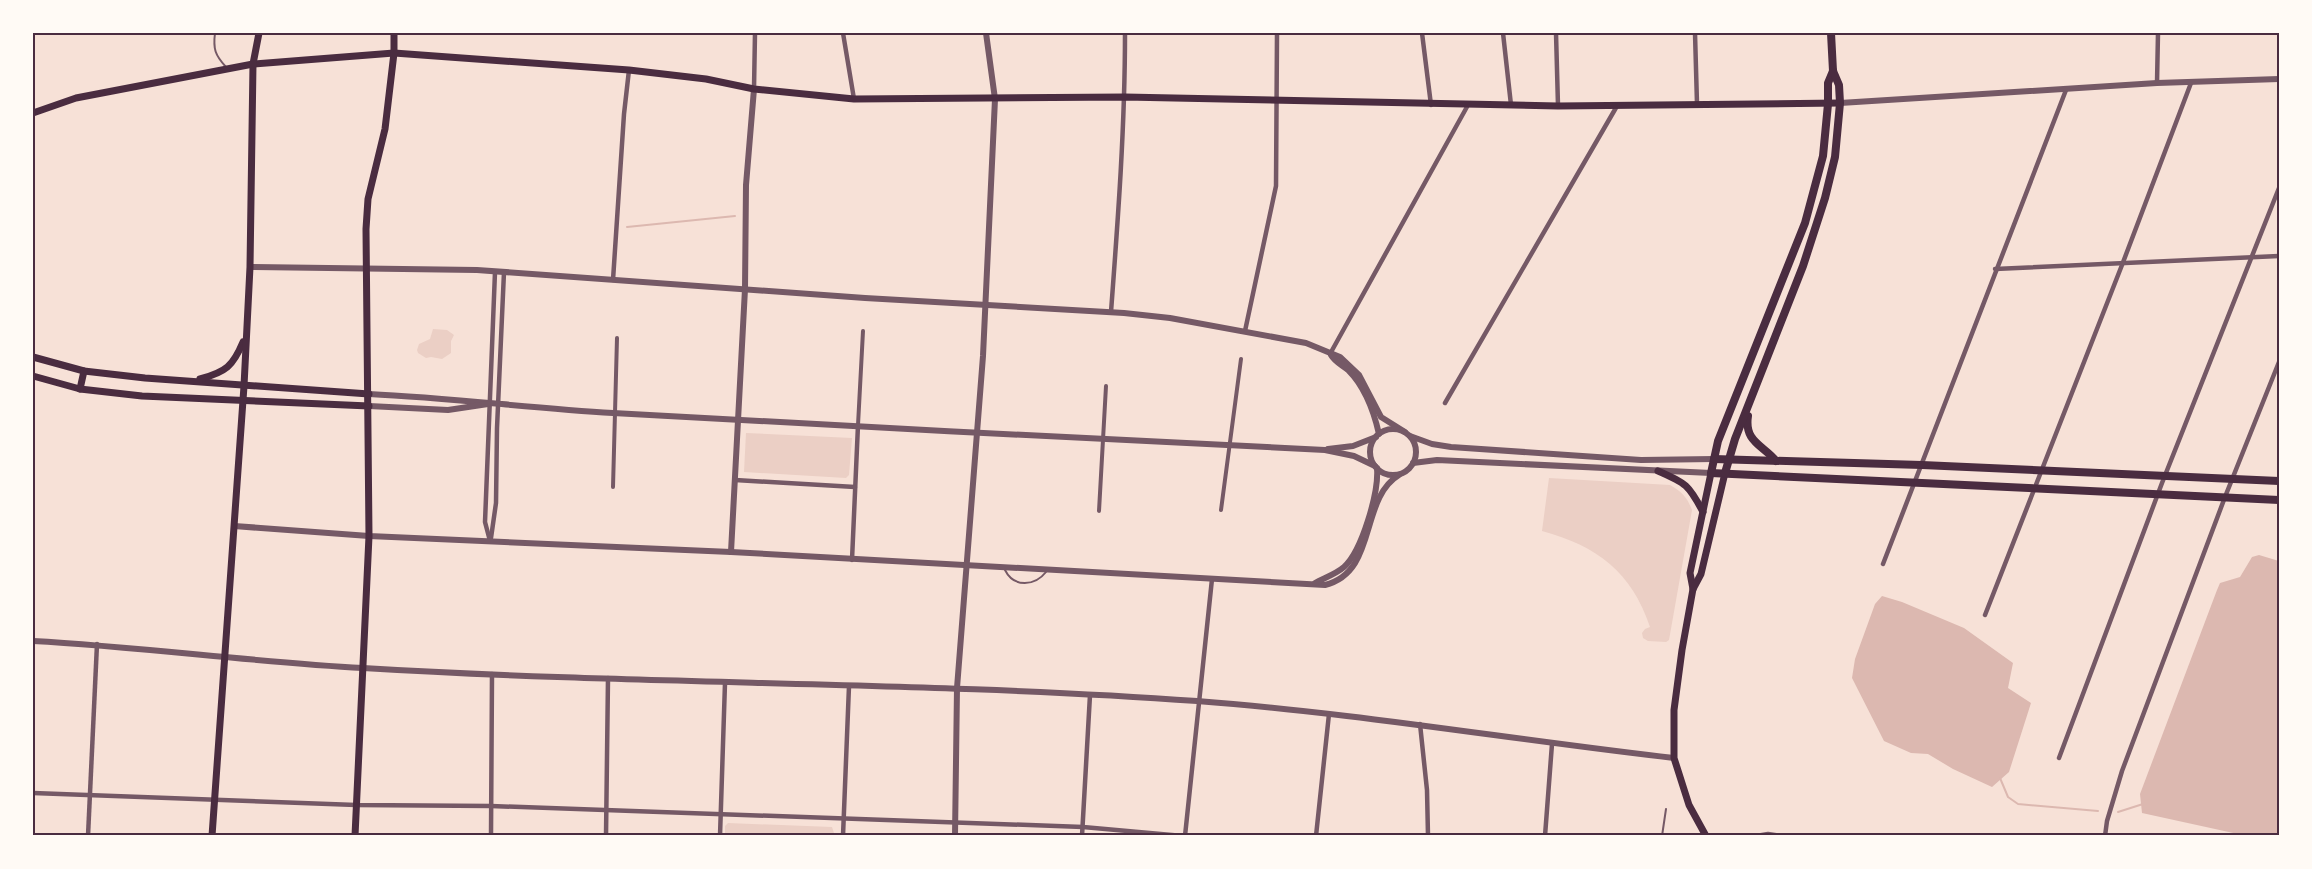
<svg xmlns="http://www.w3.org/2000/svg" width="2312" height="869" font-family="'Public Sans',sans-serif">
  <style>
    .green { fill: #ebcfc5 }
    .water { fill: #dcb8b0 }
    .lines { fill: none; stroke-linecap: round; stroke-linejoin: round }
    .stream { stroke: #dcb8b0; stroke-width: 2 }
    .service { stroke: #755966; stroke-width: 2 }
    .pedestrian { stroke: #755966; stroke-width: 4 }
    .minor { stroke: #755966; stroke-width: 4.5 }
    .tertiary { stroke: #755966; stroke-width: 6 }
    .secondary { stroke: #4a2c40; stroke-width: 7 }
    .primary { stroke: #4a2c40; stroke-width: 8 }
    .neatline { fill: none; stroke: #4a2c40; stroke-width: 2 }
  </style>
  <rect width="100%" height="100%" fill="#f7e1d7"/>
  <!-- green -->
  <g class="green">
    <path d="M433 329 447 330 454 335 451 341V353L442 359 431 357 426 358 418 353 417 350 419 344 430 339Z"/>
    <path d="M746 433 852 438 849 475 846 478 744 472Z"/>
    <path d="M1549 478 1670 485C1682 492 1687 497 1692 510L1669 640 1666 642 1648 641 1643 638 1642 633 1645 629 1650 627C1632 572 1597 546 1542 531Z"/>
    <path d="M728 823 832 827 835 836H725V826Z"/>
  </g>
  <!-- water -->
  <g class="water">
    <path d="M2259 555 2279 561V836H2247L2142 813 2140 794 2217 590 2220 583 2240 577 2252 557Z"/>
    <path d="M1882 596 1902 602 1964 628 2013 663 2008 688 2031 703 2009 772 1992 787 1953 769 1928 754 1911 753 1884 741 1852 678 1855 659 1875 604Z"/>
  </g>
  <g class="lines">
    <!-- stream -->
    <g class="stream">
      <path d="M627 227 735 216"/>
      <path d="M2000 778 2008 797 2018 804 2098 811"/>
      <path d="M2118 812 2143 804"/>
    </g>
    <!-- service -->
    <g class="service">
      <path d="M215 33C213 49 215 55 226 67"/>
      <path d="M1005 570C1014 588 1035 586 1046 572"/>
      <path d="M1662 836 1666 809"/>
    </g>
    <!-- pedestrian -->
    <g class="pedestrian">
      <path d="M858 425 863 331"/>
      <path d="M613 487 617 338"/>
      <path d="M1221 510 1241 359"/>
      <path d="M1099 511 1106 386"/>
    </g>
    <!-- minor -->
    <g class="minor">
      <path d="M843 33 854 99"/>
      <path d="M1422 33 1431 105"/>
      <path d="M1503 33 1511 105"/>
      <path d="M1556 33 1558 106"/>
      <path d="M1695 33 1697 104"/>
      <path d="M2157 83 2158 33"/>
      <path d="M754 89 755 33"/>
      <path d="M1995 269 2279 256"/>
      <path d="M613 280 624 114 629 70"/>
      <path d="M1111 312C1118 219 1125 126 1125 33"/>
      <path d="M1245 331 1276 186 1277 33"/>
      <path d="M1330 354 1468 105"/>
      <path d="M1445 403 1617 106"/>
      <path d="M735 480 855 487"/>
      <path d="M491 538 496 503 497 428 504 272"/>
      <path d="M490 541 485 522 495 272"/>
      <path d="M852 560 858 425"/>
      <path d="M1883 564 2066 90"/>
      <path d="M1985 615 2122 265 2191 83"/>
      <path d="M1420 724 1427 790 1428 836"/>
      <path d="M2059 758 2162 483 2279 188"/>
      <path d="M33 793 356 805 491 806 1083 827 1183 836"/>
      <path d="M88 836 97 644"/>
      <path d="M491 836 492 674"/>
      <path d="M606 836 608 678"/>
      <path d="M720 836 725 683"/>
      <path d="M843 836 849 686"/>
      <path d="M1082 836 1090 695"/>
      <path d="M1185 836 1212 579"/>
      <path d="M1316 836 1329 714"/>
      <path d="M1545 836 1552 744"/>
      <path d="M1756 836 1768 834 1781 836"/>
      <path d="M2105 836 2107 821 2122 771 2225 497 2279 362"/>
    </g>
    <!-- tertiary -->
    <g class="tertiary">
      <path d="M1840 103 2157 83 2279 79"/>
      <path d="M250 267 477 270 865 298 1124 313 1170 318 1306 343 1340 357 1359 375 1381 417 1405 432"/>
      <path d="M1331 355C1335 362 1342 365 1348 370 1365 387 1374 412 1379 434"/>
      <path d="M369 394C451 398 531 408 613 413 850 427 1088 438 1325 450L1354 456 1375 466"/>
      <path d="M369 406 448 410 488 404"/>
      <circle cx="1393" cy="452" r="23"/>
      <path d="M1410 436 1432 444 1451 447 1641 460 1714 459"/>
      <path d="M1328 449 1353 446 1376 437"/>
      <path d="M1413 463 1437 460 1711 473"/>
      <path d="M234 526 369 536 731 552 1325 585C1378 572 1359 499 1399 475"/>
      <path d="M731 552 745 289 746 185 754 89"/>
      <path d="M1315 583C1324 578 1336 574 1344 567 1362 551 1379 492 1377 468"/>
      <path d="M33 641C143 647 253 662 363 668 641 685 920 681 1197 701 1357 713 1515 740 1674 758"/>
      <path d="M955 836 957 688 983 356 995 99 986 33"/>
    </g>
    <!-- secondary -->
    <g class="secondary">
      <path d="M33 113 76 98 253 64 394 53 629 70 706 79 754 89 854 99 1125 97 1558 106 1840 103"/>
      <path d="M33 357 84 371 145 378 369 394"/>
      <path d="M33 376 80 389 142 396 369 406"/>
      <path d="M200 379C226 372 233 366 243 342"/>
      <path d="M80 389 84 371"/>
      <path d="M1658 471C1686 483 1689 485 1703 512"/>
      <path d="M1693 589 1690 573 1711 473"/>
      <path d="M212 836 244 386 250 267 253 64 259 33"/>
      <path d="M355 836 369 536 366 229 368 199 385 129 394 53V33"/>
      <path d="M1706 836 1689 805 1674 758V710L1682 650 1693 589 1701 574 1725 473"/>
    </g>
    <!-- primary -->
    <g class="primary">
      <path d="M1833 71 1828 83V104L1823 156 1805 223 1718 441 1711 473 2279 500"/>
      <path d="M1748 416C1744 442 1763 445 1776 461"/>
      <path d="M1714 459 1922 465 2279 481"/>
      <path d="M1725 473 1735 439 1803 266 1825 198 1835 157 1840 103 1839 85 1833 71 1831 33"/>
    </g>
  </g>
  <!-- border -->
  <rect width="2312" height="869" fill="none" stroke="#fffaf5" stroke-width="69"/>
  <rect x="34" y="34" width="2244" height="800" class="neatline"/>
</svg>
